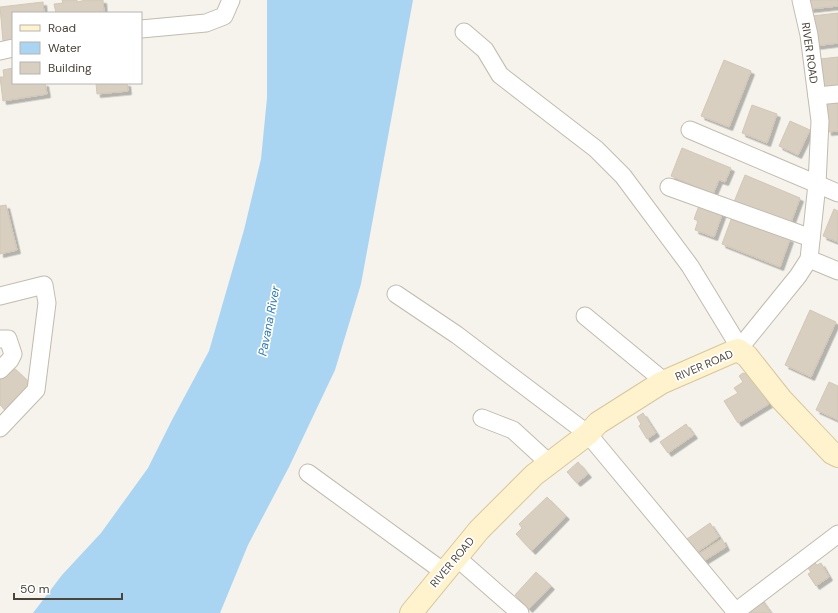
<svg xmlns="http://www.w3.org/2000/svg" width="838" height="613" font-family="'DM Sans',sans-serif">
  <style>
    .water { fill: #a9d4f2 }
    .building { fill: #d8cfc1; stroke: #d3c7b4; filter: url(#shadow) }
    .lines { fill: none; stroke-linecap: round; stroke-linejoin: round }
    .street-casing { stroke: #c2bbae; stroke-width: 19 }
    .secondary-casing { stroke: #d6c79b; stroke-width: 24 }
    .street { stroke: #fff; stroke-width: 17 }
    .secondary { stroke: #fff3cd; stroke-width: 22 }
    .labels { text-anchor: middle; stroke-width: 3.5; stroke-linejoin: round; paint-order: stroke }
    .street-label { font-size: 11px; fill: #4b4439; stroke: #fff }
    .water-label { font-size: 12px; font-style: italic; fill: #2e7ab2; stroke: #fff }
  </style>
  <defs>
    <filter id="shadow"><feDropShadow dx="3.5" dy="3.5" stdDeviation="0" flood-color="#0004"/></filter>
  </defs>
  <rect width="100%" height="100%" fill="#f6f3ec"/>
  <!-- water -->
  <path class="water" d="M267 0H413L361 284 335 370 289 467 248 545 220 613H33L62 575 101 533 148 468 172 420 209 351 244 230 261 159 267 98Z"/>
  <!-- building -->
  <g class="building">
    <path d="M62 0H77V2L86 0H103L104 13H56L54 4 63 3Z"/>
    <path d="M809 0H838V6L810 9Z"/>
    <path d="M43 2 44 13H13V40L3 41 0 7Z"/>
    <path d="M838 13V43L815 46 812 16Z"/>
    <path d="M838 57V87L824 89 820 59Z"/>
    <path d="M724 60 751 71 729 127 701 116Z"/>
    <path d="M13 68V83H45L47 94 3 101 0 77H4L3 70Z"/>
    <path d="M96 83H127L128 91 97 94Z"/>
    <path d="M838 101V131L828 132 824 103Z"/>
    <path d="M752 105 777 114 767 143 742 133Z"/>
    <path d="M790 121 810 130 798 155 779 146Z"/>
    <path d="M682 148 731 168 725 182 719 180 713 194 671 176Z"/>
    <path d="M745 175 800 198 790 225 734 202Z"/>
    <path d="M700 203 723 212 714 237 695 230 698 221 694 219Z"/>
    <path d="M6 205 17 250 0 254V206Z"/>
    <path d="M834 209 838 211V242L823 236Z"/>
    <path d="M732 217 790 239 780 267 722 244Z"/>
    <path d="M810 310 836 322 811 377 785 365Z"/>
    <path d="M12 366 32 385 7 412 0 405V378Z"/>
    <path d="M743 373 753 376 769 404 738 423 724 401 738 393 734 388 743 382 739 376Z"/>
    <path d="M829 382 838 386V420L816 410Z"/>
    <path d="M643 413 656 433 647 439 639 426 641 424 637 417Z"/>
    <path d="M686 424 694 435 668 453 660 442Z"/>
    <path d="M578 462 588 474 577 483 567 472Z"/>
    <path d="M547 497 566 516 532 551 516 534 522 528 519 524Z"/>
    <path d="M710 523 719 537 696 553 687 539Z"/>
    <path d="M722 539 726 547 702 562 697 555Z"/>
    <path d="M815 563 817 565 821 563 829 577 816 586 808 574 811 572 808 568Z"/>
    <path d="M536 572 551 586 529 609 515 595Z"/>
    <path d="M758 595 771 613H750L744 605Z"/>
  </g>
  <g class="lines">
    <defs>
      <g id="street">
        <path d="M141 29 206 23 224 16 231 0"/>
        <path d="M464 32 485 50 500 75 596 149 623 176 690 266 740 348"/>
        <path d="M0 51 13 48"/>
        <path d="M817 96 838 94"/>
        <path d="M690 130 838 193"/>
        <path d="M669 187 811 238"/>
        <path d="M809 259 838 271"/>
        <path d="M396 294 457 335 588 434 736 612"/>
        <path d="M0 296 44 285 47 303 36 390 0 428"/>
        <path d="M585 316 665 382"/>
        <path d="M0 339H8L13 354 10 360 0 370"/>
        <path d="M738 350 798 276 809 259 817 184 820 121 809 35 801 0"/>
        <path d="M482 418 513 430 549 463"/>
        <path d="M308 473 444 572"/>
        <path d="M456 557 520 613"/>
        <path d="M734 613 838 534"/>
      </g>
      <path id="secondary" d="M411 613 479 530 534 475 588 434 598 423 661 383 732 352 738 350 747 356 781 399 832 453 838 456"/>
    </defs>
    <!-- street casing -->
    <use href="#street" class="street-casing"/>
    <!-- secondary casing -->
    <use href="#secondary" class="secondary-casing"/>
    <!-- street -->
    <use href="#street" class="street"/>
    <!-- secondary -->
    <use href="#secondary" class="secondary"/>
  </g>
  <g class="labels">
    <!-- street labels -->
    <g class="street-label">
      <text transform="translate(810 53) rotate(82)" y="4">RIVER ROAD</text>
      <text transform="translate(704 365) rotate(-23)" y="4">RIVER ROAD</text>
      <text transform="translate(452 562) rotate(-50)" y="4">RIVER ROAD</text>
    </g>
    <!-- water labels -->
    <g class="water-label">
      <text transform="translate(269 321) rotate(-79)" y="4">Pavana River</text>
    </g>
  </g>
  <!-- legend -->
  <rect x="12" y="12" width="130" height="72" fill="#ffffff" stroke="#b7b4b0"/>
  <rect x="20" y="25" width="20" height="6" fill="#fff3cd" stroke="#b7b4b0"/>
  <text x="48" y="32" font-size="12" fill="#4b4439">Road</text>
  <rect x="20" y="42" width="20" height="12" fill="#a9d4f2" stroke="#b7b4b0"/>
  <text x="48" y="52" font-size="12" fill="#4b4439">Water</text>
  <rect x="20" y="62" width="20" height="12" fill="#d8cfc1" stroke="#b7b4b0"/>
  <text x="48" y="72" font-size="12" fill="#4b4439">Building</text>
  <!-- scale -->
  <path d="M14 593v6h108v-6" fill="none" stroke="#4b4439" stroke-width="2"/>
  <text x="20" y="593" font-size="12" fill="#4b4439" stroke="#ffffff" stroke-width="3" paint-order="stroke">50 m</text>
</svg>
